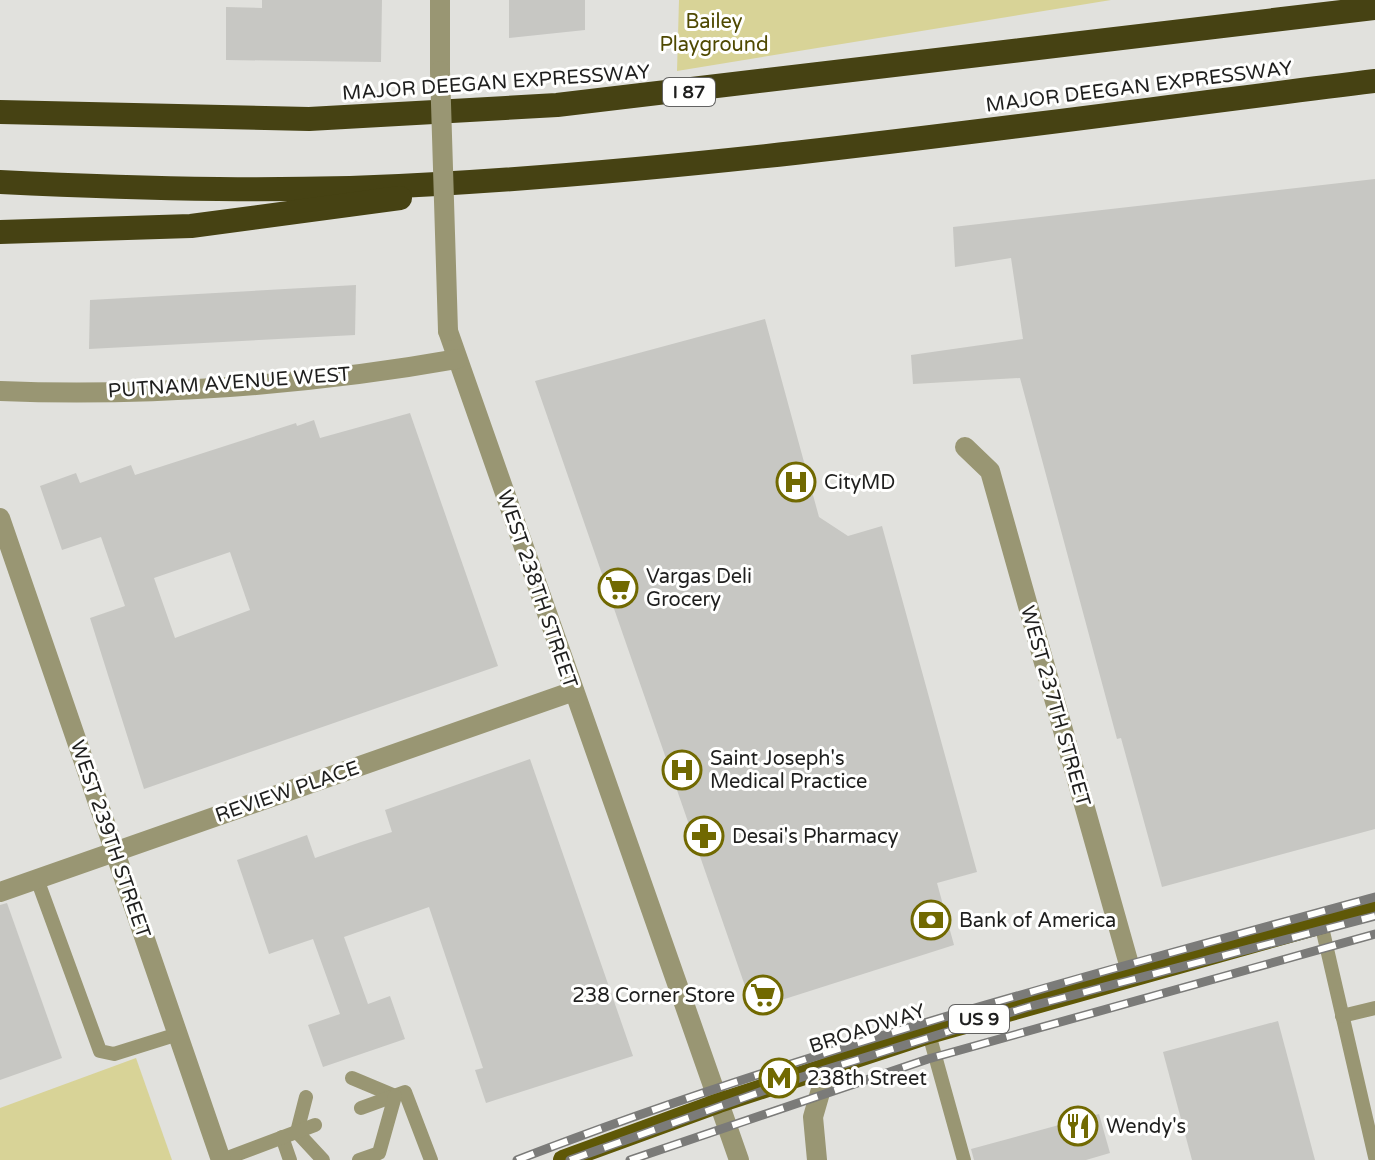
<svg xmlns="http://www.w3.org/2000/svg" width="1375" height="1160" font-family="'Varela Round',sans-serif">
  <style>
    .green { fill: #d8d397 }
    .building { fill: #c7c7c3; fill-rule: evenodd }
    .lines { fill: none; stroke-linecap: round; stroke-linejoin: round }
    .service { stroke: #999673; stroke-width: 14 }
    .minor { stroke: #999673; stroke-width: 20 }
    .primary { stroke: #5f5807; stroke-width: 20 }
    .motorway { stroke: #464213; stroke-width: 24 }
    .rail-casing { stroke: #7b7b79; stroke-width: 9 }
    .rail { stroke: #fffffe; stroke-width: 6; stroke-dasharray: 18; stroke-linecap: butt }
    .minor-bridge { stroke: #999673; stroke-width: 20 }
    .labels { text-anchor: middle; stroke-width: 6; stroke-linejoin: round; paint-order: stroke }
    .shield { fill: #fffffe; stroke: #626261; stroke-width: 2 }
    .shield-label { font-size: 18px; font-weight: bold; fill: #1f1f1e }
    .park-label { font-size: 20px; fill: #4f4901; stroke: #fffffe }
    .street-label { font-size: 20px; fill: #1f1f1e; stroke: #fffffe }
    .poi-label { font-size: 20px; fill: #1f1f1e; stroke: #fffffe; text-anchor: start }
  </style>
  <rect width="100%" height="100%" fill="#e1e1dd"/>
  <!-- green -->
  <g class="green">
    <path d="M679 0H1111L677 71Z"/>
    <path d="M136 1058 172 1160H0V1108Z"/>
  </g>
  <!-- building -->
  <g class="building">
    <path d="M262 0H382L381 62 226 60V7L262 8Z"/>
    <path d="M509 0H585V30L509 38Z"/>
    <path d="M1375 179V829L1162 887 1121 738 1117 739 1020 378 913 384 911 355 1023 339 1011 258 955 267 953 227Z"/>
    <path d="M356 285 355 335 89 349 90 300Z"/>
    <path d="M765 319 819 517 848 536 882 526 977 872 937 883 954 945 753 1009 535 381Z"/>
    <path d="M410 413 498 666 144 789 90 618 125 606 101 537 62 550 40 486 76 473 80 483 131 465 135 475 296 423 297 426 314 420 320 438ZM230 552 250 610 175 638 154 578Z"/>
    <path d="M530 759 633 1056 486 1103 475 1070 483 1068 429 907 344 937 368 1004 390 996 405 1039 323 1067 308 1025 340 1014 313 939 269 954 237 860 307 835 315 858 361 842 392 832 385 810Z"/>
    <path d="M7 903 62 1058 0 1080V905Z"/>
    <path d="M1278 1021 1315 1160H1192L1163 1052Z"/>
    <path d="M1099 1114 1110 1153 1086 1160H974L971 1149Z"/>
  </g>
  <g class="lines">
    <!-- service -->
    <g class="service">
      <path d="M37 879 100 1051 114 1054 178 1034"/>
      <path d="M1321 923 1375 1157"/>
      <path d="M1342 1016 1375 1008"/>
      <path d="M929 1034 964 1160"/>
      <path d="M352 1078 395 1096"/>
      <path d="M306 1097 297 1132 323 1160"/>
      <path d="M361 1108 405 1092 431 1160"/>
      <path d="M282 1137 290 1160"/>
      <path d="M222 1160 315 1125"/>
      <path d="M359 1160 379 1153 395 1096"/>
    </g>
    <!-- minor -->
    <g class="minor">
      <path d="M440 0V71"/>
      <path d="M448 331 739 1160"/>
      <path d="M0 391C147 397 312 385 457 359"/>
      <path d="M965 447 990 471 1132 975"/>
      <path d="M0 518 221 1160"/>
      <path d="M0 892 574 691"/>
      <path d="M817 1160 813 1117 828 1065"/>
    </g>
    <!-- primary -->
    <path class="primary" d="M563 1160 719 1103 929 1034 1375 909"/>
    <!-- motorway -->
    <g class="motorway">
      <path d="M0 112 309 119 557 105 1375 8"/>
      <path d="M0 182C145 189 292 193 437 184 751 166 1063 119 1375 81"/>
      <path d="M0 232 191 226 400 198"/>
    </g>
    <defs>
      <g id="rail">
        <path d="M517 1160C796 1052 1086 976 1375 897"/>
        <path d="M570 1160 802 1077 1028 1007 1375 916"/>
        <path d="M630 1160 928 1059 1375 934"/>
      </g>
    </defs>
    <!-- rail casing -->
    <use href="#rail" class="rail-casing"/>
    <!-- rail -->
    <use href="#rail" class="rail"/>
    <!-- minor-bridge -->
    <path class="minor-bridge" d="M440 71 448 331"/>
  </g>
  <!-- icons -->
  <defs>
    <symbol id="hospital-ring" viewBox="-11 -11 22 22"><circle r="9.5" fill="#fffffe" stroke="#716901" stroke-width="1.5"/><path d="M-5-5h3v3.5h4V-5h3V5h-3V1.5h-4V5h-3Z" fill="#716901"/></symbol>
    <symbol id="supermarket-ring" viewBox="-11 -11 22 22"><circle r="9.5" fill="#fffffe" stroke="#716901" stroke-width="1.5"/><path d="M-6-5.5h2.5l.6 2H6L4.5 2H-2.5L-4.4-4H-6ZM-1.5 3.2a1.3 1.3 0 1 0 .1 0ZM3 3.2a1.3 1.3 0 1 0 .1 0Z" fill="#716901"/></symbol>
    <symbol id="pharmacy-ring" viewBox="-11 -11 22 22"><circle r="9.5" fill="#fffffe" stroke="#716901" stroke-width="1.5"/><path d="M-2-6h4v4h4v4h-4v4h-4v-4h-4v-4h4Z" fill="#716901"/></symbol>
    <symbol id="bank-ring" viewBox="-11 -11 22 22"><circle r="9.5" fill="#fffffe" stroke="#716901" stroke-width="1.5"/><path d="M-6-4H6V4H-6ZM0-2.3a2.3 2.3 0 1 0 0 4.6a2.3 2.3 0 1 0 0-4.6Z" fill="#716901"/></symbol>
    <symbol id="metro-ring" viewBox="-11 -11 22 22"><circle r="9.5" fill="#fffffe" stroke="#716901" stroke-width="1.5"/><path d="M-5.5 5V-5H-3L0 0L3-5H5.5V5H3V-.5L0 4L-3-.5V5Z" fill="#716901"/></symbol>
    <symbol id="restaurant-ring" viewBox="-11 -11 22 22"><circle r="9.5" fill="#fffffe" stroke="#716901" stroke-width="1.5"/><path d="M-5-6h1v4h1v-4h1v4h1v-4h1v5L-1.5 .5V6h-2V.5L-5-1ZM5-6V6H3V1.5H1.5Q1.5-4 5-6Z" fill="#716901"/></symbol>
  </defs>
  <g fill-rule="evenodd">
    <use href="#hospital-ring" x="774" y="460" width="44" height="44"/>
    <use href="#supermarket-ring" x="596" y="566" width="44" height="44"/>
    <use href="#hospital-ring" x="660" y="748" width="44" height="44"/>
    <use href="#pharmacy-ring" x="682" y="814" width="44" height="44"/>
    <use href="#bank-ring" x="909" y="898" width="44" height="44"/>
    <use href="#supermarket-ring" x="741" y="973" width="44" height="44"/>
    <use href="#metro-ring" x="757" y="1056" width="44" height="44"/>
    <use href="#restaurant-ring" x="1056" y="1104" width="44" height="44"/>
  </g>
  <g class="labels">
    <!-- shield labels -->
    <g class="shield">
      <rect x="663" y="78" width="52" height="28" rx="6"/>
      <rect x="949" y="1005" width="60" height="28" rx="6"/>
    </g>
    <g class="shield-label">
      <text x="689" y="98">I 87</text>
      <text x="979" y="1025">US 9</text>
    </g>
    <!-- park labels -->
    <g class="park-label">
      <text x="714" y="28">Bailey<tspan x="714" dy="23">Playground</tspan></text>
    </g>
    <!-- street labels -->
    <g class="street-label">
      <text transform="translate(496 82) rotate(-4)" y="7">MAJOR DEEGAN EXPRESSWAY</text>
      <text transform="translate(1139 86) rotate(-7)" y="7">MAJOR DEEGAN EXPRESSWAY</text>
      <text transform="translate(229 382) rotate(-4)" y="7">PUTNAM AVENUE WEST</text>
      <text transform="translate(538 589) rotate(71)" y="7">WEST 238TH STREET</text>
      <text transform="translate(1056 706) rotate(74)" y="7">WEST 237TH STREET</text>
      <text transform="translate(287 791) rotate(-19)" y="7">REVIEW PLACE</text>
      <text transform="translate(111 839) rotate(71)" y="7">WEST 239TH STREET</text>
      <text transform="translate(867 1028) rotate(-18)" y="7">BROADWAY</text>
    </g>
    <!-- poi labels -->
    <g class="poi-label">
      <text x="824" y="489">CityMD</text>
      <text x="646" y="583">Vargas Deli<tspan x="646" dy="23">Grocery</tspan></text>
      <text x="710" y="765">Saint Joseph's<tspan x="710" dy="23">Medical Practice</tspan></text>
      <text x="732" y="843">Desai's Pharmacy</text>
      <text x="959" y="927">Bank of America</text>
      <text x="735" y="1002" text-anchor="end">238 Corner Store</text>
      <text x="807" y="1085">238th Street</text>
      <text x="1106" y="1133">Wendy's</text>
    </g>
  </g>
</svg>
